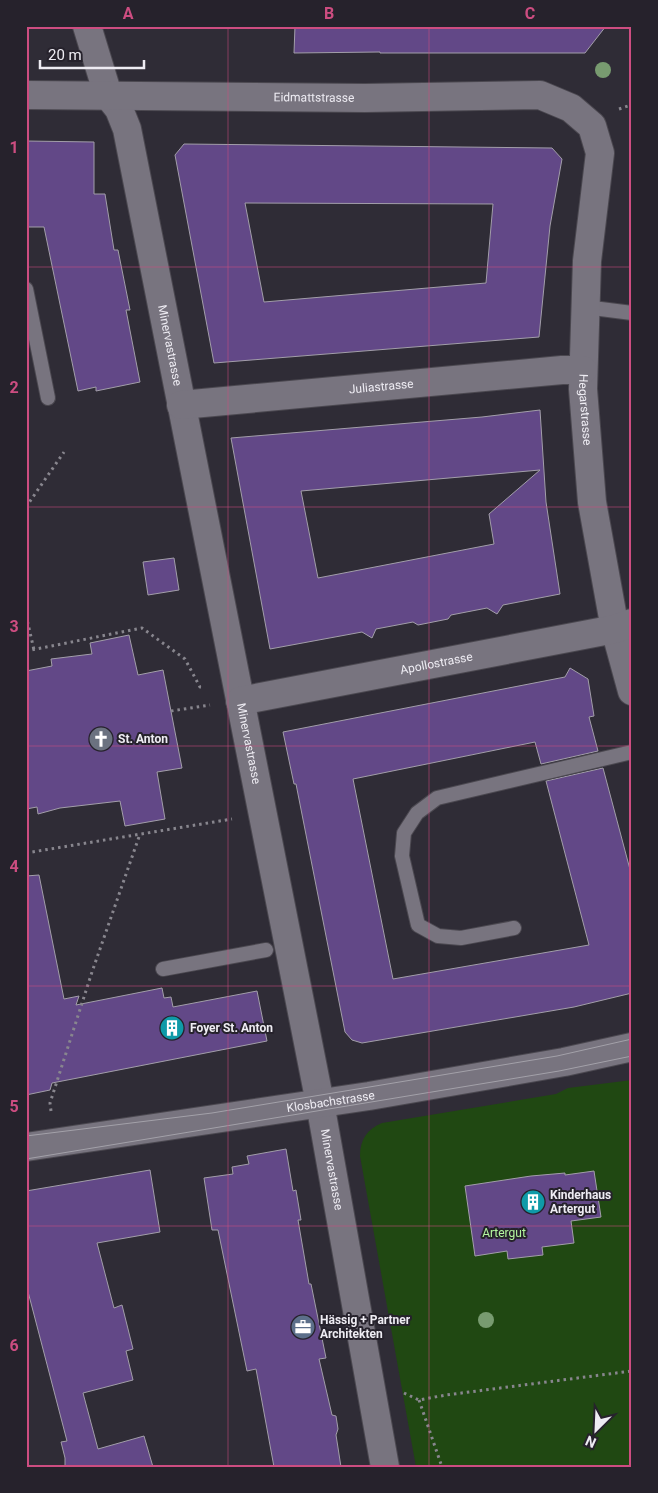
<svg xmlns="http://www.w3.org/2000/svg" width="658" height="1493" font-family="Roboto,sans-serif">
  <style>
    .green { fill: #204812 }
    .building { fill: #624887; stroke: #a29ea9; fill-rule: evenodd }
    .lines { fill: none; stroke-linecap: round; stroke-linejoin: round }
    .service-casing { stroke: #4b4850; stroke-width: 16 }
    .minor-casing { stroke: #4b4850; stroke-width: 30 }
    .tertiary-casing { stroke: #4b4850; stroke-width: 30 }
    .path { stroke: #88868e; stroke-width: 3; stroke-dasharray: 2.5 4; stroke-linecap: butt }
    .service { stroke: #78747f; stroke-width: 14 }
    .minor { stroke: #78747f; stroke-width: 28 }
    .tertiary { stroke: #78747f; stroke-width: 28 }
    .tram { stroke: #a3a1a9; stroke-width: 1 }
    .tree { fill: #789b70 }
    .grid { fill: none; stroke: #cd4d81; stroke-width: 1; stroke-opacity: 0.55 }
    .labels { text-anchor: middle; stroke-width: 4; stroke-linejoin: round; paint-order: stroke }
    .street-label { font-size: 12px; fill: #eeecf3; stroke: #26222c }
    .poi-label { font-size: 12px; font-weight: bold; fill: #eeecf3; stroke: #26222c; text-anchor: start }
    .park-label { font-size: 12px; fill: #b3f69f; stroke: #26222c }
    .neatline { fill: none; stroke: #cd4d81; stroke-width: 2 }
    .grid-label { font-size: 16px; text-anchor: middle; font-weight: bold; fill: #cd4d81 }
  </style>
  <rect width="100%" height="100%" fill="#2f2c36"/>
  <!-- green -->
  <path class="green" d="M632 1080V1467H416L360 1156C360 1140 367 1129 382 1123L556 1094 568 1088Z"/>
  <!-- building -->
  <g class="building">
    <path d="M295 26H606L585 53H380V52L294 53Z"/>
    <path d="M26 141 94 142V194H105L114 250H118L130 310H126L140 382 96 391V387L78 391 44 227H26Z"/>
    <path d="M184 144 552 148 562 159 550 226 539 337 214 363 175 155ZM245 203 493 204 486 283 264 302Z"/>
    <path d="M540 410 546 502 560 594 503 605 497 614 487 608 451 615 448 619 418 625 413 622 376 629 372 638 362 632 270 649 231 438 482 417ZM540 470 489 514 494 544 318 578 301 491Z"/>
    <path d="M174 558 179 590 148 595 143 562Z"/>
    <path d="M129 635 138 675 163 670 182 768 157 772 165 819 125 826 120 801 60 808 38 814 37 807 26 809V671L52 666 51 659 92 654 90 643Z"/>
    <path d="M570 668 588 679 594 716 589 717 598 751 541 764 535 742 353 779 393 979 589 945 546 781 603 768 632 877V993L574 1007 362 1043 352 1040 345 1032 296 784H294L283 732 565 677Z"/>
    <path d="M39 875 64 999 79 996 76 1005 162 988 164 998 171 997 173 1007 257 991 267 1041 52 1083 50 1090 26 1095V876Z"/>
    <path d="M286 1149 293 1191 296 1190 301 1220H298L309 1284H311L326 1358 319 1359 332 1415 336 1416 338 1429 336 1435 341 1467H274L256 1369 247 1371 218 1230H212L204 1178 233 1174 232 1167 249 1164 247 1156Z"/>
    <path d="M150 1170 160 1232 97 1243 114 1308 122 1305 133 1349 126 1351 133 1380 83 1393 98 1449 144 1436 153 1467H65V1458L61 1442 67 1441 26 1284V1191Z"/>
    <path d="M594 1171 601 1217 571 1221 574 1243 542 1247 543 1255 508 1259 507 1251 475 1256 465 1186 531 1176 565 1173V1175Z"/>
  </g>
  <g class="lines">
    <defs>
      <g id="service">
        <path d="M26 289 48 398"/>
        <path d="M585 307 632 313"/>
        <path d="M514 928 461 938 438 936 418 925 402 856 404 833 417 813 437 798 632 752"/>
        <path d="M163 969 266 950"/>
      </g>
      <g id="minor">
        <path id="s1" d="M87 26 108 95 119 109 127 129 320 1103 385 1467"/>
        <path id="s2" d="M26 95 365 98 540 95 571 108 592 126 600 153 587 261 583 389 592 502 615 629 632 691"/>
        <path id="s3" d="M181 405 562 370H583"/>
        <path id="s4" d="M240 701 615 629 632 623"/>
      </g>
      <g id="tertiary">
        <path id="s5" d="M26 1147 369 1096 564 1062 632 1047"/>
      </g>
    </defs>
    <!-- service casing -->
    <use href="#service" class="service-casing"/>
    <!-- minor casing -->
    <use href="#minor" class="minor-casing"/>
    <!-- tertiary casing -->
    <use href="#tertiary" class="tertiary-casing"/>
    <!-- path -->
    <g class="path">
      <path d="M619 109 631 105"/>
      <path d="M26 507 64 452"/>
      <path d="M26 615 34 650"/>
      <path d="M26 651 142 628 185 659 200 687H204"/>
      <path d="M171 711 210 705"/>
      <path d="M26 853 232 819"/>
      <path d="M51 1111 50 1103 92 972 140 834"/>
      <path d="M404 1393 419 1400 446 1395 632 1371"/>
      <path d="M419 1400 442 1467"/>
    </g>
    <!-- service -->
    <use href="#service" class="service"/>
    <!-- minor -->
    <use href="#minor" class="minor"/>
    <!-- tertiary -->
    <use href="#tertiary" class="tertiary"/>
    <!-- tram -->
    <g class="tram">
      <path d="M26 1136 212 1113 557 1056 632 1039"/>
      <path d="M26 1159 559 1071 632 1056"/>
    </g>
  </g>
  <!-- trees -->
  <g class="tree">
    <circle cx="603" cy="70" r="8"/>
    <circle cx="486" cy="1320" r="8"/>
  </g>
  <!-- grid -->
  <path class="grid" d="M228 26V1467M429 26V1467M26 267H632M26 507H632M26 746H632M26 986H632M26 1226H632"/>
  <!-- icons -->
  <defs>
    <symbol id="church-disc" viewBox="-11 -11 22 22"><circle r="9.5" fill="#6b7280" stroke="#26222c"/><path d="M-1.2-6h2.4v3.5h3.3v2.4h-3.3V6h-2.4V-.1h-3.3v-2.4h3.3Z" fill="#fff"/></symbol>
    <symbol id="building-disc" viewBox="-11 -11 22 22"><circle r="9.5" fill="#0f9aa8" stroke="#26222c"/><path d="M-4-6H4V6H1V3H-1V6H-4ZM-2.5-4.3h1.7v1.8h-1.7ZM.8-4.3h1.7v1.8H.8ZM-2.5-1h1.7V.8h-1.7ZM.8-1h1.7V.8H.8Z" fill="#fff"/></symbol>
    <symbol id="office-disc" viewBox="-11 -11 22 22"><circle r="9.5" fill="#5c6f8a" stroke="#26222c"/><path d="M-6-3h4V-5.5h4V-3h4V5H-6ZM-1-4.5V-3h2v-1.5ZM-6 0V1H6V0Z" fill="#fff"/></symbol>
  </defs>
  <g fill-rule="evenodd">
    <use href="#church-disc" x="87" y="725" width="28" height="28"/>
    <use href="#building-disc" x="158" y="1014" width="28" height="28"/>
    <use href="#building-disc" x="519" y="1188" width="28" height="28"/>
    <use href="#office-disc" x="289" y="1313" width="28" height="28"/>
  </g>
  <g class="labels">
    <!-- street labels -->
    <g class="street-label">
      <text dy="4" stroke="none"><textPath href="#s2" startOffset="288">Eidmattstrasse</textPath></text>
      <text dy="4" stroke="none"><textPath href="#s1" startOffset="332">Minervastrasse</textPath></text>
      <text dy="4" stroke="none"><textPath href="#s3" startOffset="201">Juliastrasse</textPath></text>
      <text dy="4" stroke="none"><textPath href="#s2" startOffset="861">Hegarstrasse</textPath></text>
      <text dy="4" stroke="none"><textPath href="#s4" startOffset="200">Apollostrasse</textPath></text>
      <text dy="4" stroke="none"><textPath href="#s1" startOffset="738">Minervastrasse</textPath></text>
      <text dy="4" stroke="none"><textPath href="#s5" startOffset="308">Klosbachstrasse</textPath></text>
      <text dy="4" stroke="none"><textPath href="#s1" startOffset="1172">Minervastrasse</textPath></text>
    </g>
    <!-- poi labels -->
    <g class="poi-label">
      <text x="118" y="743">St. Anton</text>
      <text x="190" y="1032">Foyer St. Anton</text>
      <text x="550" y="1199">Kinderhaus<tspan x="550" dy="14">Artergut</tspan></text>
      <text x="320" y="1324">Hässig + Partner<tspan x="320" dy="14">Architekten</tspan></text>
    </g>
    <!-- park labels -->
    <g class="park-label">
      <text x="504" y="1237">Artergut</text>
    </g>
  </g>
  <!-- border -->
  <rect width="658" height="1493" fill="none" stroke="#26222c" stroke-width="55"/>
  <!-- north arrow -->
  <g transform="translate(596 1430) rotate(204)" stroke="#26222c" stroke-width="4" paint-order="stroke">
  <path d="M0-4L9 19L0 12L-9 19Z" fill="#eeecf3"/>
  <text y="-8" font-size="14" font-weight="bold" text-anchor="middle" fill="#eeecf3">N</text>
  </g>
  <!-- scale -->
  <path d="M40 60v8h104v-8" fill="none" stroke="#eeecf3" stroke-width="2.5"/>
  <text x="48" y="60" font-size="15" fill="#eeecf3" stroke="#26222c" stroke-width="4" paint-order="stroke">20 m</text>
  <rect x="28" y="28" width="602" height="1438" class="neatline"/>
  <g class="grid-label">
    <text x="128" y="19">A</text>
    <text x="329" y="19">B</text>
    <text x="530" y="19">C</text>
    <text x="14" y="153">1</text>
    <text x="14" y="393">2</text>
    <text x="14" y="632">3</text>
    <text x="14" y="872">4</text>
    <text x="14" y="1112">5</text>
    <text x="14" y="1351">6</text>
  </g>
</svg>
